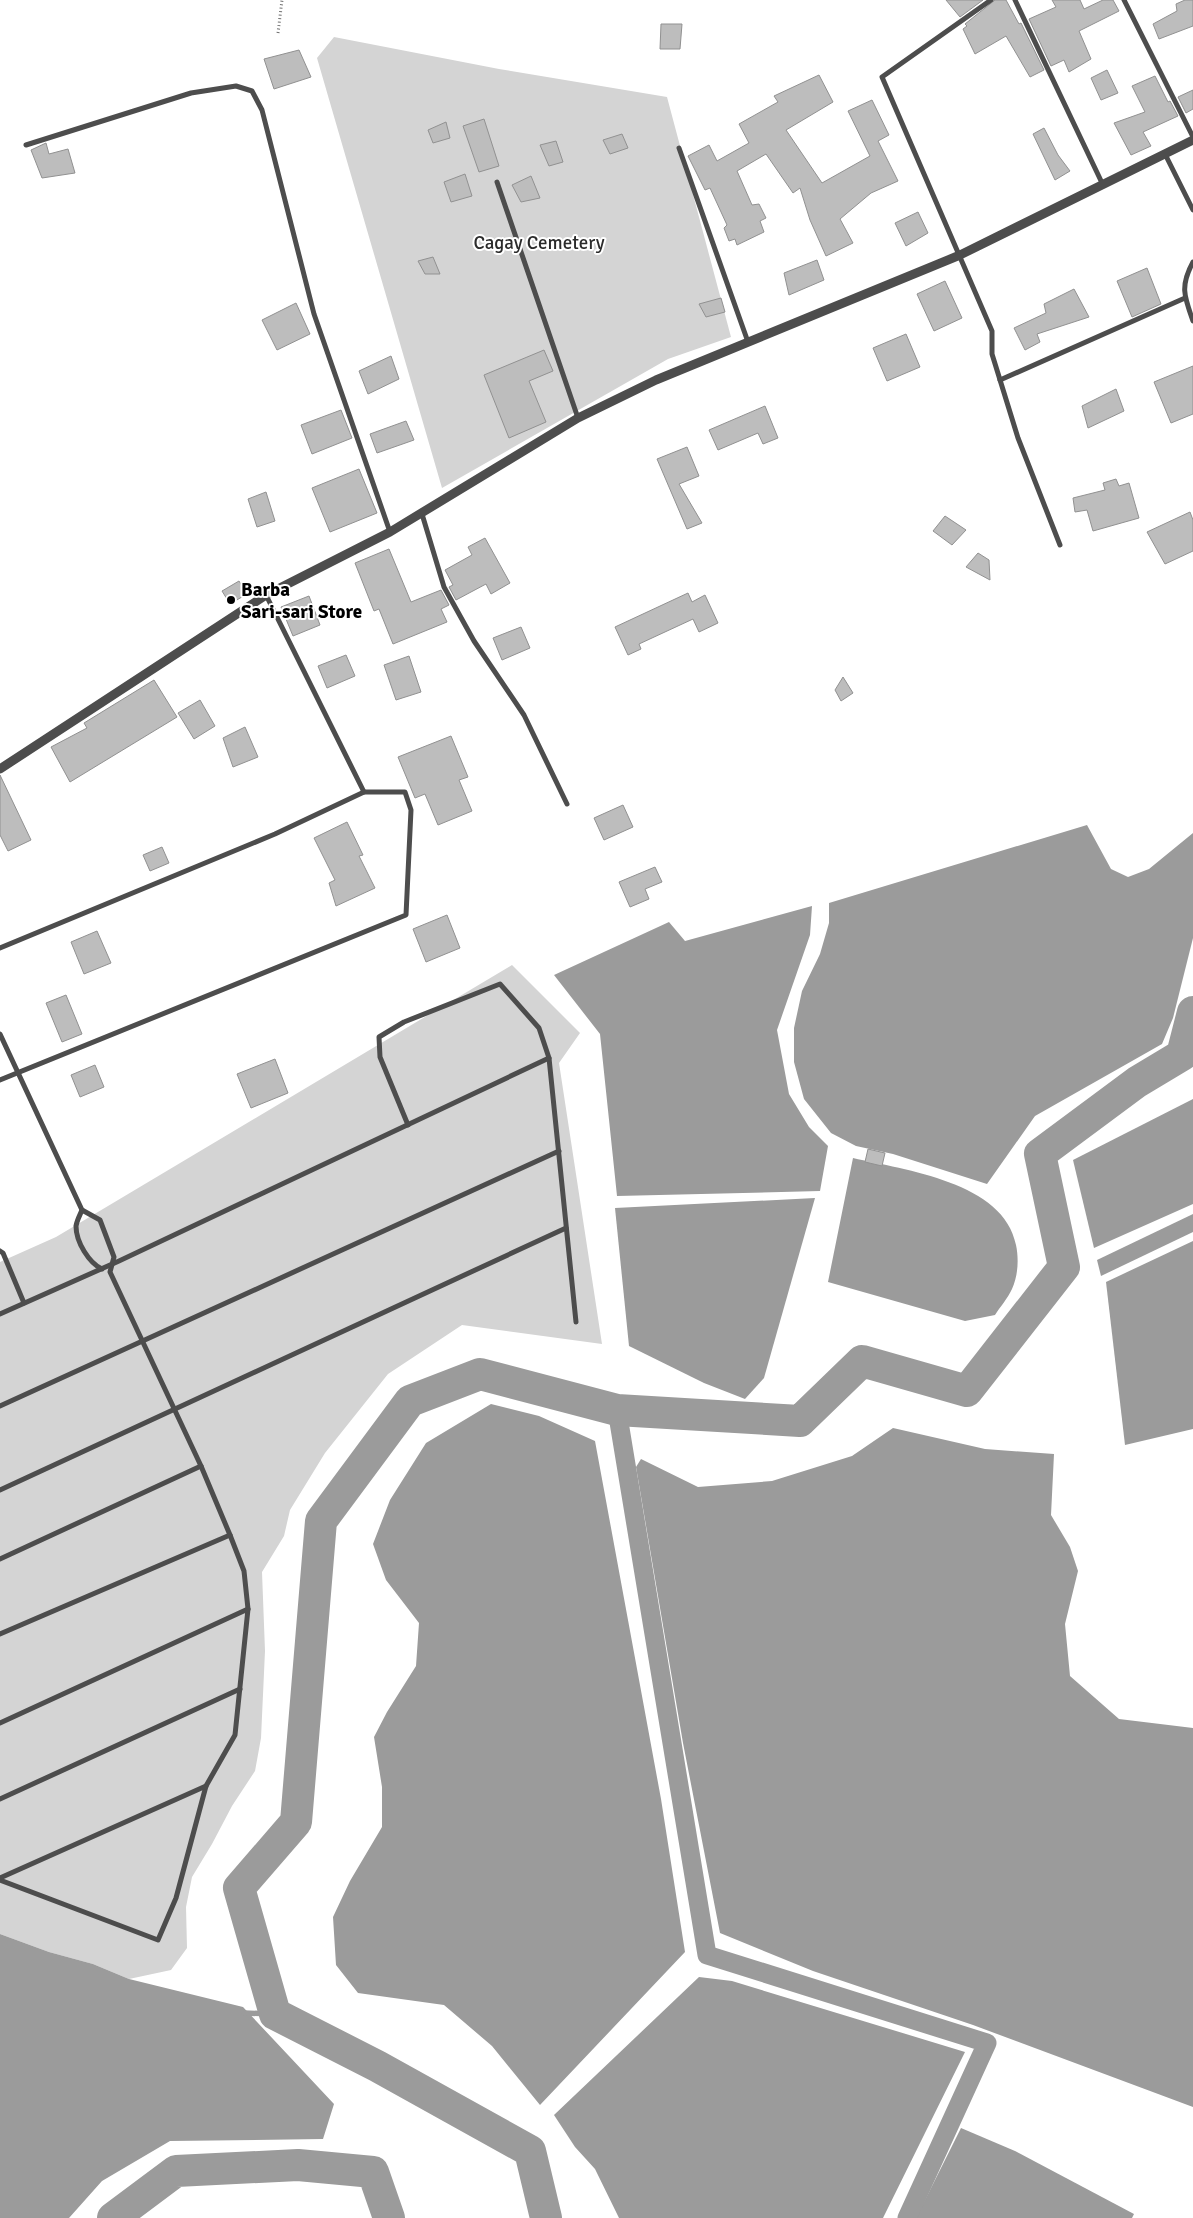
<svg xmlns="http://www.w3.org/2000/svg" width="1193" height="2218" font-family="Signika,sans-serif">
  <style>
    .green { fill: #d4d4d4 }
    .water { fill: #9b9b9b }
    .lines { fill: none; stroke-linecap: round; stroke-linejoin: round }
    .stream { stroke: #9b9b9b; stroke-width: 5.5 }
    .canal { stroke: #9b9b9b; stroke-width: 19 }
    .river { stroke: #9b9b9b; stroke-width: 32 }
    .building { fill: #bdbdbd; stroke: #919191 }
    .path { stroke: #6f6f6f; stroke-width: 3; stroke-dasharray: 1 2.5; stroke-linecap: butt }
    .minor { stroke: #4d4d4d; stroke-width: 5 }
    .tertiary { stroke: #4d4d4d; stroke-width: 9 }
    .poi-dot { fill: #000; stroke: #fff; stroke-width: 2 }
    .labels { text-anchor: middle; stroke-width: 4; stroke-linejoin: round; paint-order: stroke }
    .park-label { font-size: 19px; fill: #2b2b2b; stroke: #fff }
    .poi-label { font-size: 19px; font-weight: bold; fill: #000; stroke: #fff; text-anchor: start }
  </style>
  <rect width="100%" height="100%" fill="#fff"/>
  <!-- green -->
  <g class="green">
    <path d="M334 37 499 69 667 97 731 337 668 359 442 488 317 58Z"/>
    <path d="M512 965 580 1033 559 1063 602 1344 462 1325 388 1374 325 1453 290 1510 284 1536 262 1572 265 1651 261 1738 255 1771 232 1806 212 1844 192 1877 186 1907 187 1948 171 1970 129 1979 93 1964 49 1952 0 1934V1262L56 1237Z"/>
  </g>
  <!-- water -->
  <g class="water">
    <path d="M1087 825 1111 869 1128 877 1149 869 1193 833V938L1173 1018 1162 1044 1035 1116 987 1184 893 1154 856 1146 831 1133 804 1099 794 1062V1028L802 991 820 954 829 923V903Z"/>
    <path d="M812 906 810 935 777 1030 789 1094 809 1127 828 1146 820 1191 617 1196 600 1034 554 975 669 922 685 941Z"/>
    <path d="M1193 1099V1204L1094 1248 1073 1160Z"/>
    <path d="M853 1158C905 1170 1004 1182 1016 1245 1019 1259 1018 1276 1012 1289 1008 1298 1000 1307 995 1315L965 1321 828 1282Z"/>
    <path d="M815 1198 764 1378 745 1399 704 1383 629 1346 615 1208Z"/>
    <path d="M1193 1214V1232L1101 1276 1097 1260Z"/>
    <path d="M1193 1241V1429L1125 1445 1106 1282Z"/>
    <path d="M491 1404 539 1416 595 1441 661 1799 685 1952 540 2105 492 2046 444 2005 358 1993 336 1965 333 1917 350 1881 382 1827V1787L374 1737 387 1712 416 1666 419 1623 386 1580 373 1544 390 1500 426 1443Z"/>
    <path d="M893 1428 985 1449 1054 1454 1051 1515 1070 1547 1078 1571 1065 1624 1070 1676 1119 1719 1193 1728V2107L973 2025 813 1971 720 1933 683 1743 636 1467 641 1459 698 1487 772 1481 852 1456Z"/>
    <path d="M0 1934 49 1952 93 1964 129 1979 243 2007 334 2104 323 2139 170 2141 102 2181 69 2218H0Z"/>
    <path d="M699 1977 732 1981 965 2052 883 2218H619L595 2169 575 2147 554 2115Z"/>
    <path d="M961 2128 1015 2151 1134 2214 1132 2218H916Z"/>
  </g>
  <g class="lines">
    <!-- stream -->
    <path class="stream" d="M244 2013 275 2014"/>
    <!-- canal -->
    <path class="canal" d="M617 1410 707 1955 987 2043 907 2218"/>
    <!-- river -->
    <g class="river">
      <path d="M113 2218 176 2171 298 2165 373 2172 389 2218"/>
      <path d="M546 2218 530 2151 377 2066 275 2014 239 1888 296 1822 321 1521 410 1401 480 1374 617 1410 800 1421 862 1361 967 1391 1064 1267 1040 1154 1137 1082 1182 1055 1193 1012"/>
    </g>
  </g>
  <!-- building -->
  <g class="building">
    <path d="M946 0H983L960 17Z"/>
    <path d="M995 0H1006L1019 24 1021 23 1044 70 1030 77 1006 36 975 54 963 29 967 26 965 24Z"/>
    <path d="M1052 0H1080L1084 9 1103 0H1113L1119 11 1079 31 1091 59 1069 72 1064 60 1051 66 1029 19 1056 7Z"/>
    <path d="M1185 0H1193V26L1159 39 1153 24 1177 11 1176 4Z"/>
    <path d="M661 24H682L680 49H660Z"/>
    <path d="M299 50 311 77 274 89 264 59Z"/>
    <path d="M1107 70 1118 93 1101 100 1091 78Z"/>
    <path d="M819 75 833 102 786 130 822 183 870 156 848 111 872 100 889 135 878 141 898 181 871 193 840 219 853 243 826 256 810 220 800 188 793 193 766 154 737 171 752 205 759 204 766 218 760 221 764 232 737 245 735 239 729 241 724 228 727 225 710 188 705 190 688 156 709 145 717 161 749 143 739 124 778 102 774 96Z"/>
    <path d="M1155 76 1168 102 1170 101 1178 116 1143 132 1151 146 1131 155 1114 123 1145 112 1132 86Z"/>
    <path d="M1193 90V109L1186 113 1178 97Z"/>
    <path d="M484 119 499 166 479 172 463 126Z"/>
    <path d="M446 122 450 138 433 143 428 130Z"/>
    <path d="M1044 128 1058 155 1070 171 1055 180 1033 134Z"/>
    <path d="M622 134 628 148 610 154 603 140Z"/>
    <path d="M556 141 563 162 549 166 540 145Z"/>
    <path d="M46 143 49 154 68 149 75 173 42 178 31 150Z"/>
    <path d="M465 174 472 196 451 202 444 182Z"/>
    <path d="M531 176 540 198 521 202 512 185Z"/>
    <path d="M918 212 928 233 906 246 895 223Z"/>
    <path d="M433 257 440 274H425L418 261Z"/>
    <path d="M817 260 824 280 789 295 784 273Z"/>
    <path d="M1147 268 1161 304 1132 317 1117 281Z"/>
    <path d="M945 281 962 318 934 331 917 294Z"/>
    <path d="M1074 289 1089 317 1037 334 1040 342 1025 350 1014 328 1046 313 1044 304Z"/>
    <path d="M721 298 725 312 706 317 699 304Z"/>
    <path d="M296 303 310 334 277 350 262 320Z"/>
    <path d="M906 334 920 367 887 381 873 348Z"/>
    <path d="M544 350 553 371 529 381 546 422 509 438 484 375Z"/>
    <path d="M391 356 399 379 368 394 359 371Z"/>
    <path d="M1193 366V414L1171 423 1154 382Z"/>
    <path d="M1116 389 1124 411 1088 428 1082 406Z"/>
    <path d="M765 406 778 438 763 444 758 433 718 450 709 430Z"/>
    <path d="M341 410 352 438 312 454 301 425Z"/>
    <path d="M406 421 414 440 377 453 370 434Z"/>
    <path d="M687 447 699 476 679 484 702 523 687 529 657 459Z"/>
    <path d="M359 469 377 513 330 532 312 488Z"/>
    <path d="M1116 479 1119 486 1129 483 1139 518 1093 531 1087 510 1075 512 1073 498 1105 490 1103 483Z"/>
    <path d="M266 492 275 521 257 527 248 499Z"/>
    <path d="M1190 512 1193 520V551L1165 564 1147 532Z"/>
    <path d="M945 516 966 530 952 545 933 531Z"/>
    <path d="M485 538 510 583 491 594 486 584 456 600 449 587 453 585 445 570 472 555 468 547Z"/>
    <path d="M389 549 411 602 441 590 449 605 441 609 447 622 393 644 379 609 374 611 355 563Z"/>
    <path d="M978 553 989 560 990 580 966 567Z"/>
    <path d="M239 581 247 594 230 604 222 591Z"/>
    <path d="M688 593 692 602 705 595 718 623 699 632 693 619 639 644 641 649 628 655 615 627Z"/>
    <path d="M309 596 320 625 293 636 281 607Z"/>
    <path d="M521 627 530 648 502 660 493 638Z"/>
    <path d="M346 655 355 676 327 688 318 666Z"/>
    <path d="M409 656 421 692 396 700 384 665Z"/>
    <path d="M843 677 853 693 841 701 835 690Z"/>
    <path d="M154 680 177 717 70 782 51 747 87 728 84 723Z"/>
    <path d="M200 700 215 726 194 739 178 713Z"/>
    <path d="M245 727 258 757 233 767 223 738Z"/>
    <path d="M451 736 468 777 459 780 472 811 438 825 425 794 415 798 398 757Z"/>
    <path d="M0 775 31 840 8 851 0 835Z"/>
    <path d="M623 805 633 827 604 840 594 818Z"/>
    <path d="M347 822 363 855 359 856 375 888 336 906 329 883 335 880 314 838Z"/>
    <path d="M162 847 169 863 150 871 143 855Z"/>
    <path d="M655 867 662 882 645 889 649 899 630 907 619 882Z"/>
    <path d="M447 915 460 948 426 962 413 929Z"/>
    <path d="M97 931 111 963 84 974 71 942Z"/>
    <path d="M66 995 82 1034 62 1042 46 1003Z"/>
    <path d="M275 1059 288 1093 251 1108 237 1074Z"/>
    <path d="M95 1065 104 1087 80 1097 71 1075Z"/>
    <path d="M868 1149 885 1153 882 1166 865 1162Z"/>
  </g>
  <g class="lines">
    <!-- path -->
    <path class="path" d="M278 33 282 0"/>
    <!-- minor -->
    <g class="minor">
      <path d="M991 0 882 77 992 331V354L1018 438 1060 545"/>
      <path d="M1015 0 1103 185"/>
      <path d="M1124 0 1193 137"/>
      <path d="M26 145 191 93 236 86 252 91 262 110 314 314 390 532"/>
      <path d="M679 148 748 342"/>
      <path d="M1165 154 1193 210"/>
      <path d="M497 182 578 418"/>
      <path d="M1193 262C1180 286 1184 296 1193 321"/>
      <path d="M1000 380 1185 298"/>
      <path d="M422 514 444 587 474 641 524 715 567 804"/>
      <path d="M266 595 364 792"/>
      <path d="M0 948 275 834 364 792H405L411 810 406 915 0 1080"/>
      <path d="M0 1034 82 1210 100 1220 114 1257 110 1272 201 1466 230 1535 244 1571 248 1609 235 1735 206 1786 176 1898 158 1940 0 1880"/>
      <path d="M408 1125 380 1057 379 1037 404 1022 500 984 539 1028 549 1058 576 1322"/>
      <path d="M82 1210C80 1215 77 1220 76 1226 76 1242 89 1263 102 1269"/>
      <path d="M0 1251 3 1253 24 1303"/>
      <path d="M0 1314 119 1261 549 1058"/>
      <path d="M0 1406 559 1151"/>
      <path d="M0 1490 566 1228"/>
      <path d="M0 1559 201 1466"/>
      <path d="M0 1634 230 1535"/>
      <path d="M0 1723 248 1609"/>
      <path d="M0 1799 240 1689"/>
      <path d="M0 1878 206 1786"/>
    </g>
    <!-- tertiary -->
    <path class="tertiary" d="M0 769 266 595 390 532 578 418 656 380 960 255 1193 140"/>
  </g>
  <!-- markers -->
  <circle class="poi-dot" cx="231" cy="600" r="5"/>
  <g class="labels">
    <!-- park labels -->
    <g class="park-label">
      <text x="539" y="249">Cagay Cemetery</text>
    </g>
    <!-- poi labels -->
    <g class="poi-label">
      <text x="241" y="596">Barba<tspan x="241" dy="22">Sari-sari Store</tspan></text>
    </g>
  </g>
</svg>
